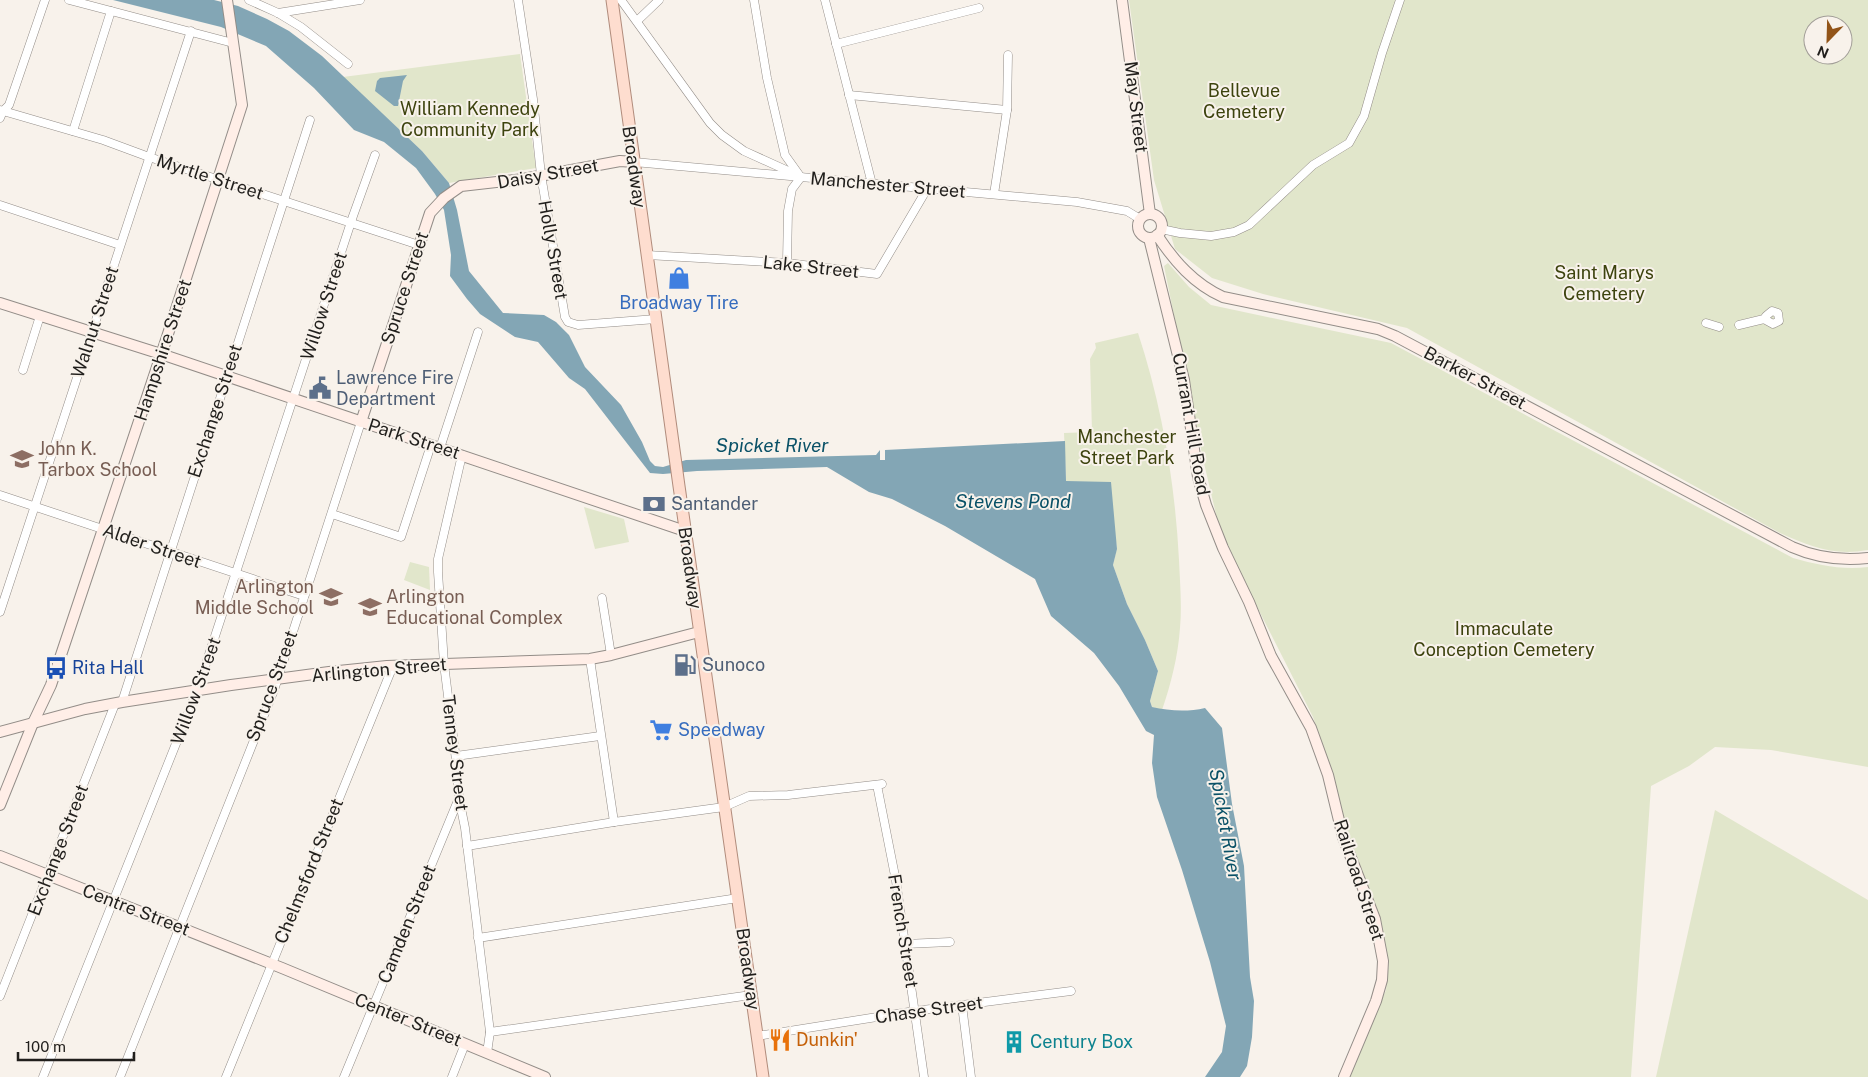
<svg xmlns="http://www.w3.org/2000/svg" width="1868" height="1077" font-family="'Public Sans',sans-serif">
  <style>
    .green { fill: #e1e6cb; fill-rule: evenodd }
    .water { fill: #83a6b5 }
    .lines { fill: none; stroke-linecap: round; stroke-linejoin: round }
    .street-casing { stroke: #938d88; stroke-width: 9 }
    .secondary-casing { stroke: #938d88; stroke-width: 12 }
    .primary-casing { stroke: #b18c7c; stroke-width: 13 }
    .street { stroke: #fff; stroke-width: 8 }
    .secondary { stroke: #ffeee7; stroke-width: 10 }
    .primary { stroke: #feddcf; stroke-width: 11 }
    .labels { text-anchor: middle; stroke-width: 4; stroke-linejoin: round; paint-order: stroke }
    .park-label { font-size: 18px; fill: #3d430e; stroke: #f8f2eb }
    .street-label { font-size: 18px; fill: #211f1c; stroke: #f8f2eb }
    .shop-label { font-size: 18px; fill: #366cbe; stroke: #f8f2eb }
    .service-label { font-size: 18px; fill: #4e5e75; stroke: #f8f2eb; text-anchor: start }
    .education-label { font-size: 18px; fill: #785e54; stroke: #f8f2eb; text-anchor: start }
    .transit-label { font-size: 18px; fill: #164399; stroke: #f8f2eb; text-anchor: start }
    .food-label { font-size: 18px; fill: #c56008; stroke: #f8f2eb; text-anchor: start }
    .culture-label { font-size: 18px; fill: #0d838f; stroke: #f8f2eb; text-anchor: start }
    .water-label { font-size: 19px; font-style: italic; fill: #0a5167; stroke: #f8f2eb }
  </style>
  <rect width="100%" height="100%" fill="#f8f2eb"/>
  <!-- green -->
  <g class="green">
    <path d="M1129 0H1868V550C1834 556 1811 547 1780 533L1407 328 1263 294 1212 278 1175 249 1154 180ZM1813 25H1843V55H1813Z"/>
    <path d="M520 54 536 168 449 183 422 151 343 77Z"/>
    <path d="M1168 263 1189 287 1211 305 1391 343 1793 558C1818 565 1841 570 1868 567V767L1771 750 1715 747 1689 766 1651 786 1631 1077H1349L1386 990 1389 963 1380 916 1362 875 1343 824 1333 775 1313 717 1242 577 1219 527 1203 459 1164 266Z"/>
    <path d="M1138 333C1162 406 1175 483 1179 560 1180 583 1182 606 1180 628 1178 656 1171 684 1162 710L1152 707 1150 701 1158 671 1145 640 1127 604 1113 565 1117 548 1115 535 1066 481 1064 433 1092 432 1090 359 1096 348 1095 343Z"/>
    <path d="M584 507 624 519 629 542 595 549Z"/>
    <path d="M410 562 429 567 430 590 404 580Z"/>
    <path d="M1715 810 1868 900V1077H1656Z"/>
  </g>
  <!-- water -->
  <g class="water">
    <path d="M113 0H214L238 6 267 19 289 31 322 56 422 151 449 183 457 210 469 271 503 313 544 315 556 322 569 335 585 367 621 405 642 442 650 461 655 466 663 467 686 460 876 455 880 450V460H885V450L1065 441 1066 481 1111 482 1117 549 1113 565 1127 604 1145 640 1158 671 1150 701 1152 707C1169 711 1188 712 1205 708L1222 728 1232 804 1244 866 1250 977 1254 1001 1252 1037 1247 1066 1240 1077H1205L1222 1052 1226 1026 1210 962 1182 870 1157 797 1152 763 1154 735 1146 731 1119 686 1094 653 1051 616 1035 579 945 526 892 499 869 492 827 467 697 471 663 474 650 473 585 389 569 378 538 342 515 337 480 314 467 299 450 276 451 255 444 210 435 194 416 168 384 142 354 130 314 88 266 46 221 27Z"/>
    <path d="M407 75 403 81 398 106H394L375 91 377 81 380 78Z"/>
  </g>
  <g class="lines">
    <defs>
      <g id="street">
        <path d="M69 0 233 43"/>
        <path d="M249 0 278 13 301 27 348 64"/>
        <path d="M518 0 533 99 541 175 565 317 568 322 578 325 656 319"/>
        <path d="M621 0 710 123 722 135 744 151 797 175"/>
        <path d="M754 0 767 78 785 155 800 176"/>
        <path d="M825 0 872 184"/>
        <path d="M278 13 360 0"/>
        <path d="M637 21 659 0"/>
        <path d="M836 44 979 8"/>
        <path d="M849 95 1007 110"/>
        <path d="M0 110 103 140 149 157 419 245"/>
        <path d="M0 118 3 111 9 105 45 0"/>
        <path d="M73 131 111 11"/>
        <path d="M634 162 1077 202 1127 211 1140 219"/>
        <path d="M994 194 1007 110 1008 55"/>
        <path d="M0 205 120 245"/>
        <path d="M1161 229 1180 233 1211 236 1234 232 1249 225 1313 165 1349 143 1364 116 1382 53 1400 0"/>
        <path d="M647 255 787 263 877 274 927 189"/>
        <path d="M787 263 788 211 792 189 801 177"/>
        <path d="M1706 323 1719 327"/>
        <path d="M1739 325 1764 319 1773 324 1779 321 1778 313 1772 311 1766 316 1764 319"/>
        <path d="M23 370 40 316"/>
        <path d="M440 448 478 332"/>
        <path d="M462 455 438 559V572L444 664 457 768 459 798 465 828 490 1032 487 1053"/>
        <path d="M0 495 304 596"/>
        <path d="M332 514 401 537 431 445"/>
        <path d="M602 598 611 655"/>
        <path d="M0 612 191 31"/>
        <path d="M590 659 614 822"/>
        <path d="M122 702 310 120"/>
        <path d="M456 756 600 736"/>
        <path d="M877 785 896 881 924 1077"/>
        <path d="M467 846 614 822 724 807 749 796 788 795 882 784"/>
        <path d="M478 938 738 898"/>
        <path d="M905 944 950 942"/>
        <path d="M0 996 115 704"/>
        <path d="M962 1005 971 1077"/>
        <path d="M490 1032 751 995"/>
        <path d="M757 1036 915 1011 1071 991"/>
        <path d="M43 1077 197 691 353 216 375 155"/>
        <path d="M120 1077 274 690 361 422"/>
        <path d="M226 1077 393 666"/>
        <path d="M344 1077 459 798"/>
        <path d="M452 1077 465 1044"/>
      </g>
      <g id="secondary">
        <path d="M1122 0 1150 214"/>
        <circle cx="1150" cy="226" r="12"/>
        <path d="M1157 235C1174 261 1194 284 1223 297L1378 329 1395 336 1792 547C1817 558 1841 561 1868 558"/>
        <path d="M1149 238 1184 380 1198 477 1206 505 1223 548 1249 602 1271 656 1311 728 1328 775 1343 837 1375 919 1383 961 1382 980 1376 1001 1344 1077"/>
        <path d="M0 303 161 354 685 531"/>
        <path d="M361 422 430 213 444 198 461 186 523 179 620 161 634 162"/>
        <path d="M0 732 85 709 122 702 231 685 329 672 387 666 590 659 611 655 699 632"/>
        <path d="M0 805 33 723 51 685 167 337 242 105 227 0"/>
        <path d="M0 856 282 968 545 1077"/>
      </g>
      <path id="primary" d="M612 0 679 486 763 1077"/>
    </defs>
    <!-- street casing -->
    <use href="#street" class="street-casing"/>
    <!-- secondary casing -->
    <use href="#secondary" class="secondary-casing"/>
    <!-- primary casing -->
    <use href="#primary" class="primary-casing"/>
    <!-- street -->
    <use href="#street" class="street"/>
    <!-- secondary -->
    <use href="#secondary" class="secondary"/>
    <!-- primary -->
    <use href="#primary" class="primary"/>
  </g>
  <!-- icons -->
  <defs>
    <symbol id="shop-bare" viewBox="-9 -9 18 18"><path d="M-5-2.5h2.3a2.7 3.5 0 0 1 5.4 0H5L5.5 6h-11ZM-1.5-2.5h3a1.5 2.3 0 0 0-3 0Z" fill="#3f7fe0" stroke="#f8f2eb" stroke-width="2.5" paint-order="stroke"/></symbol>
    <symbol id="civic-bare" viewBox="-9 -9 18 18"><path d="M-.6-6.5H3V-4.5H.6V-3L4-1V1h2V6H-6V1h2V-1L-.6-3ZM-1.2 2.5V6h2.4V2.5Z" fill="#5c6f8a" stroke="#f8f2eb" stroke-width="2.5" paint-order="stroke"/></symbol>
    <symbol id="school-bare" viewBox="-9 -9 18 18"><path d="M0-5L7-2L0 1L-7-2ZM-4 1L0 2.5L4 1V4Q0 6-4 4Z" fill="#8d6e63" stroke="#f8f2eb" stroke-width="2.5" paint-order="stroke"/></symbol>
    <symbol id="bank-bare" viewBox="-9 -9 18 18"><path d="M-6-4H6V4H-6ZM0-2.3a2.3 2.3 0 1 0 0 4.6a2.3 2.3 0 1 0 0-4.6Z" fill="#5c6f8a" stroke="#f8f2eb" stroke-width="2.5" paint-order="stroke"/></symbol>
    <symbol id="fuel-bare" viewBox="-9 -9 18 18"><path d="M-5.5-6h7V0h2V4h1.3V-2.5L3-4.5l.8-.8L6-3V5H2.5V1h-1V6h-7ZM-4.2-4.7v3.2H.2V-4.7Z" fill="#5c6f8a" stroke="#f8f2eb" stroke-width="2.5" paint-order="stroke"/></symbol>
    <symbol id="bus-bare" viewBox="-9 -9 18 18"><path d="M-5-6H5V4H4V6H2V4H-2V6H-4V4H-5ZM-3.5-4V0h7V-4ZM-3.5 1.2v1.5H-2V1.2ZM2 1.2v1.5H3.5V1.2Z" fill="#1a4fb4" stroke="#f8f2eb" stroke-width="2.5" paint-order="stroke"/></symbol>
    <symbol id="supermarket-bare" viewBox="-9 -9 18 18"><path d="M-6-5.5h2.5l.6 2H6L4.5 2H-2.5L-4.4-4H-6ZM-1.5 3.2a1.3 1.3 0 1 0 .1 0ZM3 3.2a1.3 1.3 0 1 0 .1 0Z" fill="#3f7fe0" stroke="#f8f2eb" stroke-width="2.5" paint-order="stroke"/></symbol>
    <symbol id="restaurant-bare" viewBox="-9 -9 18 18"><path d="M-5-6h1v4h1v-4h1v4h1v-4h1v5L-1.5 .5V6h-2V.5L-5-1ZM5-6V6H3V1.5H1.5Q1.5-4 5-6Z" fill="#e8710a" stroke="#f8f2eb" stroke-width="2.5" paint-order="stroke"/></symbol>
    <symbol id="building-bare" viewBox="-9 -9 18 18"><path d="M-4-6H4V6H1V3H-1V6H-4ZM-2.5-4.3h1.7v1.8h-1.7ZM.8-4.3h1.7v1.8H.8ZM-2.5-1h1.7V.8h-1.7ZM.8-1h1.7V.8H.8Z" fill="#0f9aa8" stroke="#f8f2eb" stroke-width="2.5" paint-order="stroke"/></symbol>
  </defs>
  <g fill-rule="evenodd">
    <use href="#shop-bare" x="663" y="262" width="32" height="32"/>
    <use href="#civic-bare" x="304" y="372" width="32" height="32"/>
    <use href="#school-bare" x="6" y="443" width="32" height="32"/>
    <use href="#bank-bare" x="638" y="488" width="32" height="32"/>
    <use href="#school-bare" x="315" y="581" width="32" height="32"/>
    <use href="#school-bare" x="354" y="591" width="32" height="32"/>
    <use href="#fuel-bare" x="669" y="649" width="32" height="32"/>
    <use href="#bus-bare" x="40" y="652" width="32" height="32"/>
    <use href="#supermarket-bare" x="645" y="714" width="32" height="32"/>
    <use href="#restaurant-bare" x="764" y="1024" width="32" height="32"/>
    <use href="#building-bare" x="998" y="1026" width="32" height="32"/>
  </g>
  <g class="labels">
    <!-- park labels -->
    <g class="park-label">
      <text x="1244" y="97">Bellevue<tspan x="1244" dy="21">Cemetery</tspan></text>
      <text x="470" y="115">William Kennedy<tspan x="470" dy="21">Community Park</tspan></text>
      <text x="1604" y="279">Saint Marys<tspan x="1604" dy="21">Cemetery</tspan></text>
      <text x="1127" y="443">Manchester<tspan x="1127" dy="21">Street Park</tspan></text>
      <text x="1504" y="635">Immaculate<tspan x="1504" dy="21">Conception Cemetery</tspan></text>
    </g>
    <!-- street labels -->
    <g class="street-label">
      <text transform="translate(1136 107) rotate(83)" y="6">May Street</text>
      <text transform="translate(634 167) rotate(82)" y="6">Broadway</text>
      <text transform="translate(548 174) rotate(-10)" y="6">Daisy Street</text>
      <text transform="translate(210 177) rotate(18)" y="6">Myrtle Street</text>
      <text transform="translate(888 185) rotate(5)" y="6">Manchester Street</text>
      <text transform="translate(553 250) rotate(80)" y="6">Holly Street</text>
      <text transform="translate(811 267) rotate(6)" y="6">Lake Street</text>
      <text transform="translate(405 288) rotate(-72)" y="6">Spruce Street</text>
      <text transform="translate(324 306) rotate(-72)" y="6">Willow Street</text>
      <text transform="translate(95 322) rotate(-72)" y="6">Walnut Street</text>
      <text transform="translate(163 350) rotate(-72)" y="6">Hampshire Street</text>
      <text transform="translate(1475 378) rotate(28)" y="6">Barker Street</text>
      <text transform="translate(215 411) rotate(-72)" y="6">Exchange Street</text>
      <text transform="translate(1191 424) rotate(80)" y="6">Currant Hill Road</text>
      <text transform="translate(414 439) rotate(18)" y="6">Park Street</text>
      <text transform="translate(152 546) rotate(19)" y="6">Alder Street</text>
      <text transform="translate(690 568) rotate(82)" y="6">Broadway</text>
      <text transform="translate(379 670) rotate(-5)" y="6">Arlington Street</text>
      <text transform="translate(272 686) rotate(-70)" y="6">Spruce Street</text>
      <text transform="translate(196 691) rotate(-70)" y="6">Willow Street</text>
      <text transform="translate(455 753) rotate(83)" y="6">Tenney Street</text>
      <text transform="translate(58 850) rotate(-69)" y="6">Exchange Street</text>
      <text transform="translate(309 871) rotate(-68)" y="6">Chelmsford Street</text>
      <text transform="translate(1359 880) rotate(72)" y="6">Railroad Street</text>
      <text transform="translate(136 910) rotate(21)" y="6">Centre Street</text>
      <text transform="translate(407 924) rotate(-68)" y="6">Camden Street</text>
      <text transform="translate(903 931) rotate(81)" y="6">French Street</text>
      <text transform="translate(748 969) rotate(82)" y="6">Broadway</text>
      <text transform="translate(929 1010) rotate(-8)" y="6">Chase Street</text>
      <text transform="translate(408 1020) rotate(22)" y="6">Center Street</text>
    </g>
    <!-- shop labels -->
    <g class="shop-label">
      <text x="679" y="309">Broadway Tire</text>
      <text x="678" y="736" text-anchor="start">Speedway</text>
    </g>
    <!-- service labels -->
    <g class="service-label">
      <text x="336" y="384">Lawrence Fire<tspan x="336" dy="21">Department</tspan></text>
      <text x="671" y="510">Santander</text>
      <text x="702" y="671">Sunoco</text>
    </g>
    <!-- education labels -->
    <g class="education-label">
      <text x="38" y="455">John K.<tspan x="38" dy="21">Tarbox School</tspan></text>
      <text x="314" y="593" text-anchor="end">Arlington<tspan x="314" dy="21">Middle School</tspan></text>
      <text x="386" y="603">Arlington<tspan x="386" dy="21">Educational Complex</tspan></text>
    </g>
    <!-- transit labels -->
    <g class="transit-label">
      <text x="72" y="674">Rita Hall</text>
    </g>
    <!-- food labels -->
    <g class="food-label">
      <text x="796" y="1046">Dunkin'</text>
    </g>
    <!-- culture labels -->
    <g class="culture-label">
      <text x="1030" y="1048">Century Box</text>
    </g>
    <!-- water labels -->
    <g class="water-label">
      <text x="772" y="452">Spicket River</text>
      <text x="1013" y="508">Stevens Pond</text>
      <text transform="translate(1226 824) rotate(80)" y="7">Spicket River</text>
    </g>
  </g>
  <!-- north arrow -->
  <g transform="translate(1828 40) rotate(203)"><circle r="24" fill="#f8f2eb" stroke="#a29e98"/>
  <path d="M0-4L9 19L0 12L-9 19Z" fill="#925418"/>
  <text y="-8" font-size="14" font-weight="bold" text-anchor="middle" fill="#211f1c">N</text>
  </g>
  <!-- scale -->
  <path d="M18 1052v8h116v-8" fill="none" stroke="#211f1c" stroke-width="2.5"/>
  <text x="25" y="1052" font-size="15" fill="#211f1c" stroke="#f8f2eb" stroke-width="4" paint-order="stroke">100 m</text>
</svg>
